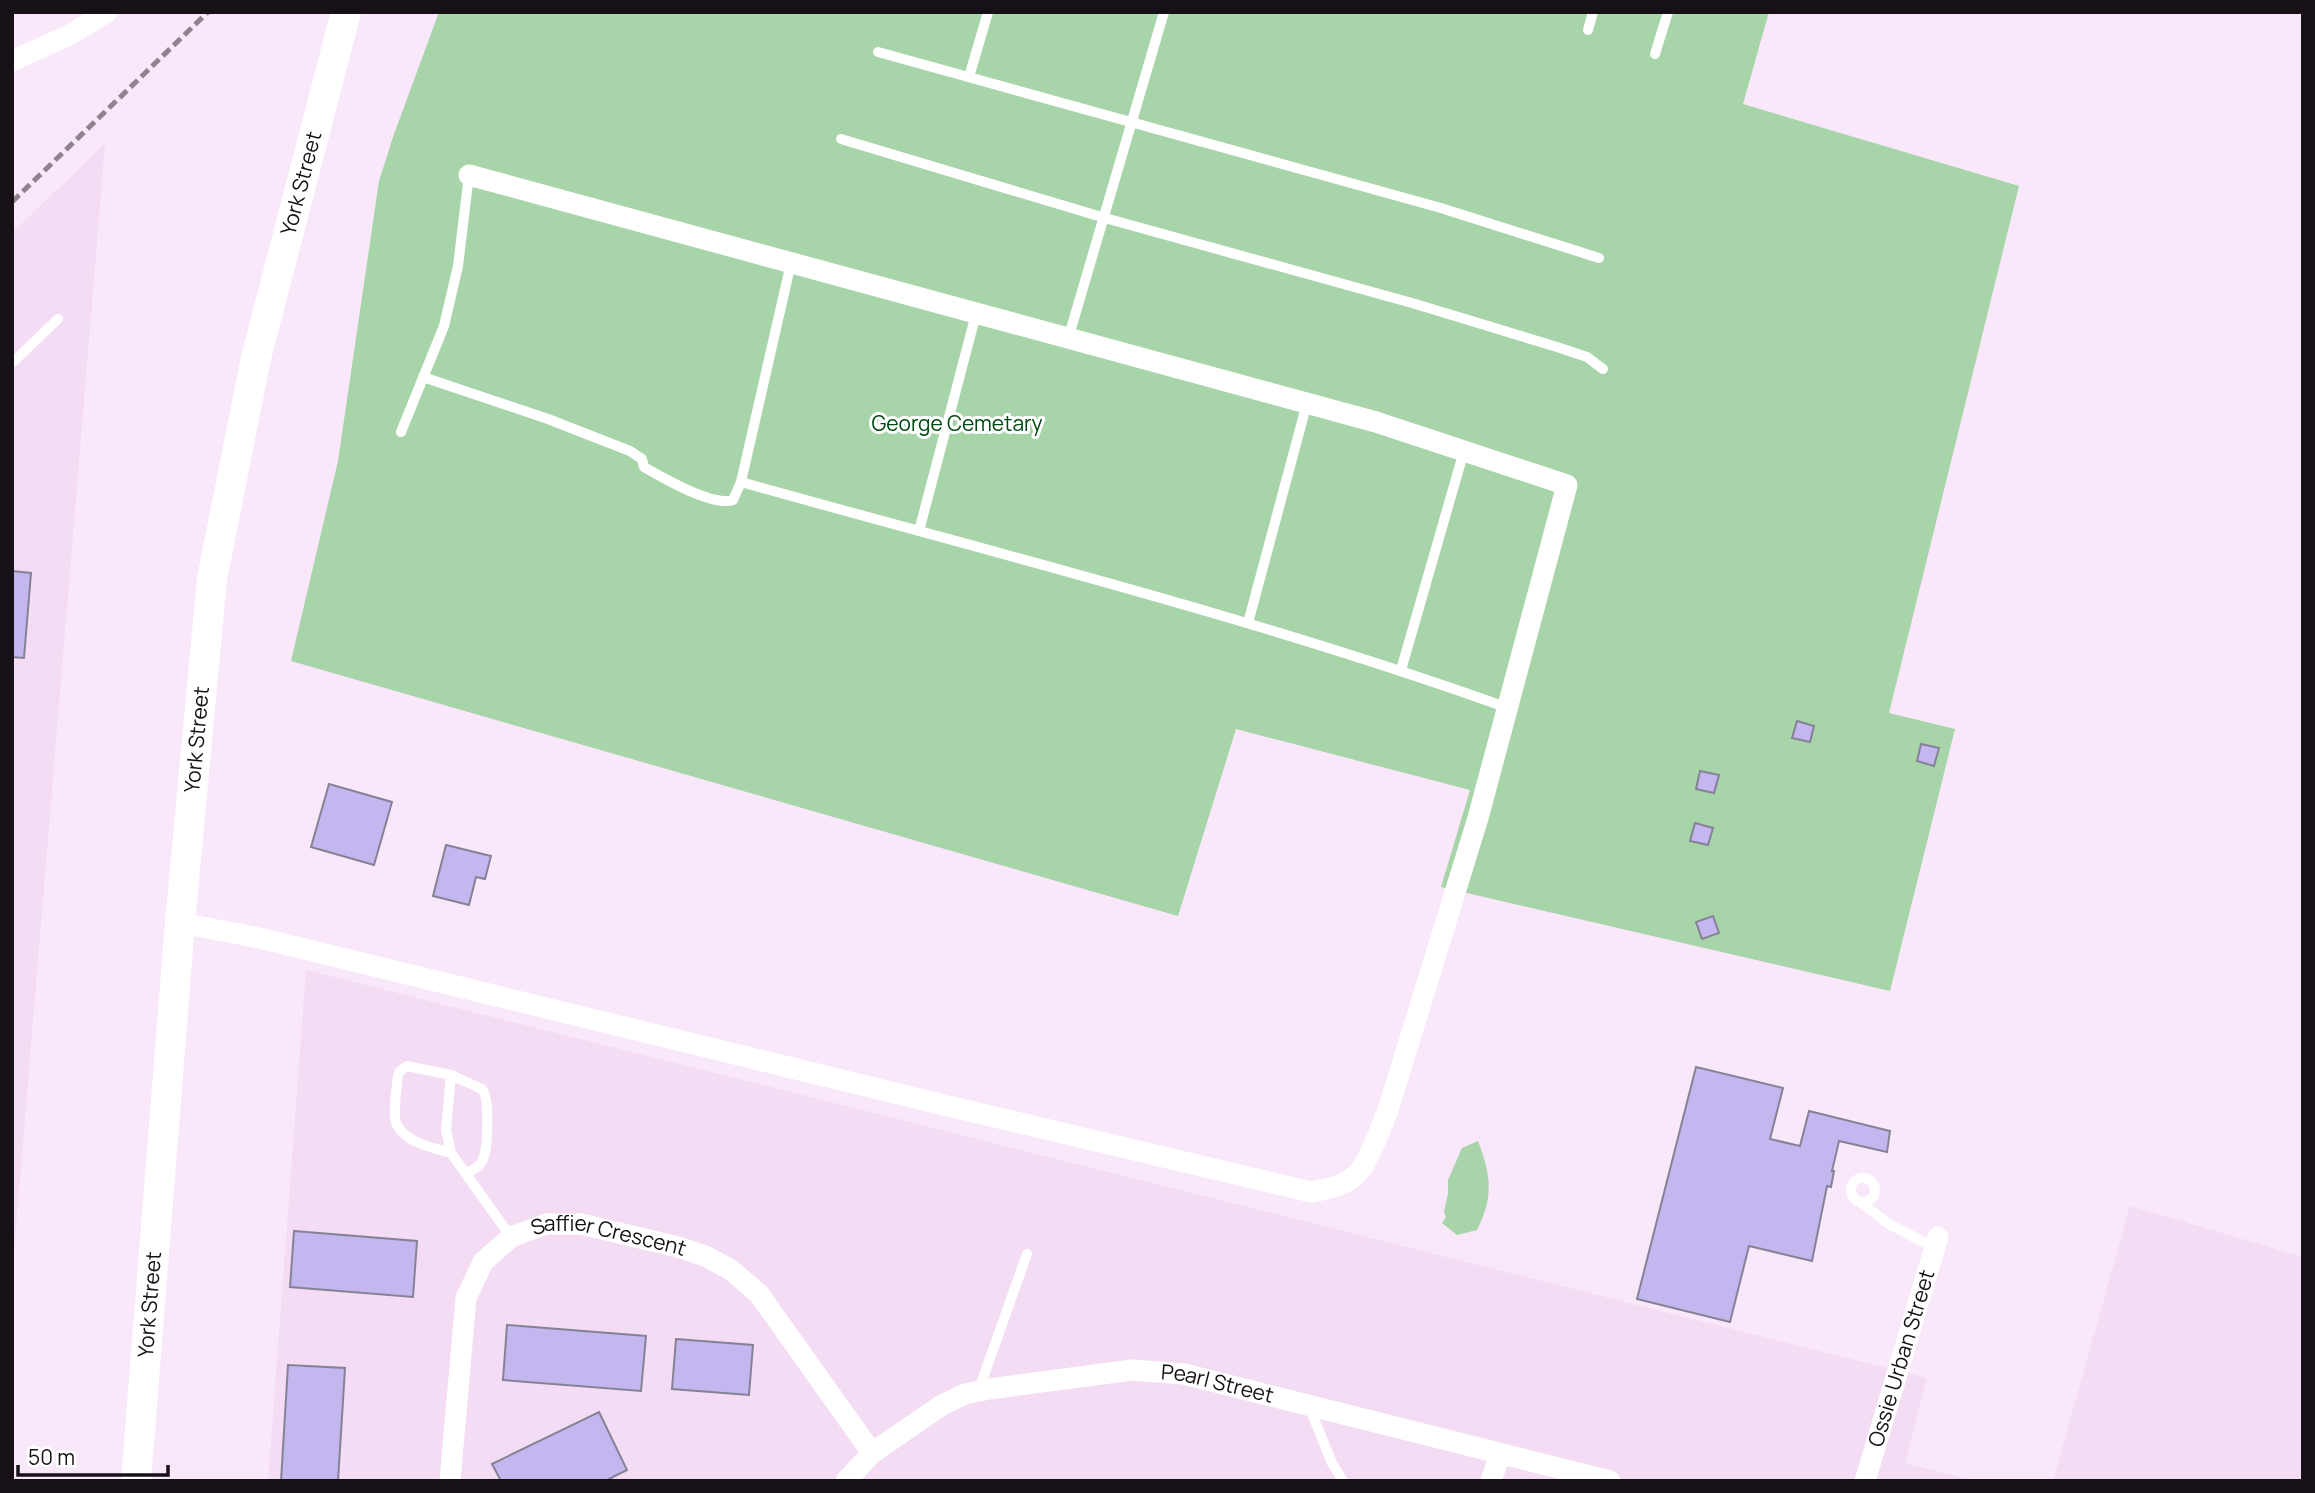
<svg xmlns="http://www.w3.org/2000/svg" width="2315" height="1493" font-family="Manrope,sans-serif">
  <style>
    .built { fill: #f3dcf4 }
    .green { fill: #a7d4a8 }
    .building { fill: #c4b7f0; stroke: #868296; stroke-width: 2 }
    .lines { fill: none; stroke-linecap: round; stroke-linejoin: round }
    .service { stroke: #fff; stroke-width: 10 }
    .minor { stroke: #fff; stroke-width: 21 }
    .secondary { stroke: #fff; stroke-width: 30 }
    .rail { stroke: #8f8390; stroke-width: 5; stroke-dasharray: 10 5; stroke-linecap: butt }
    .labels { text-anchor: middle; stroke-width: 6; stroke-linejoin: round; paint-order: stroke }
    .street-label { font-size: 21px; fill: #171117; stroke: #fff }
    .park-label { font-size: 21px; fill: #004a11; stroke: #fff }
  </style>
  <rect width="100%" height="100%" fill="#f9e8fa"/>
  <!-- built -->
  <g class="built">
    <path d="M105 144 68 596 12 1276V233Z"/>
    <path d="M306 970 1927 1378 1905 1463 1976 1481H268Z"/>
    <path d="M2130 1206 2303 1257V1481H2053Z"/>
  </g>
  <!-- green -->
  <g class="green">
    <path d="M439 12H1769L1743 104 2019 186 1889 713 1955 729 1890 991 1441 887 1470 790 1236 729 1178 916 291 661 338 461 379 181 393 137Z"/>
    <path d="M1478 1141C1491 1175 1494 1197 1477 1230L1457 1235 1442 1223 1446 1217 1444 1212 1448 1193V1180L1462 1148Z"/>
  </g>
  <!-- building -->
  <g class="building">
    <path d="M12 571 31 573 24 658 12 657Z"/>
    <path d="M1797 721 1814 726 1810 742 1792 738Z"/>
    <path d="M1921 744 1939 748 1934 766 1917 761Z"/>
    <path d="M1700 771 1719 775 1714 793 1696 789Z"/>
    <path d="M329 784 392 802 374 865 311 847Z"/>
    <path d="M1695 823 1713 828 1708 845 1690 841Z"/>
    <path d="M446 845 491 856 485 879 476 877 469 905 433 896Z"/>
    <path d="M1713 916 1719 933 1702 939 1696 922Z"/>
    <path d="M1696 1067 1783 1088 1770 1139 1800 1146 1809 1111 1890 1131 1887 1152 1839 1141 1832 1171H1834L1831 1187 1827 1186 1812 1261 1749 1246 1730 1322 1637 1299Z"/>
    <path d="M294 1231 417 1241 413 1297 290 1287Z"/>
    <path d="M507 1325 646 1336 641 1391 503 1380Z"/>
    <path d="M676 1339 753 1345 749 1395 672 1389Z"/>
    <path d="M288 1365 345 1368 338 1481H281Z"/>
    <path d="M599 1412 627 1470 605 1481H501L492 1464Z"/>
  </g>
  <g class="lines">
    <!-- service -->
    <g class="service">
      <path d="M1588 30 1593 12"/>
      <path d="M878 52 1441 208 1599 258"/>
      <path d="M1655 54 1668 12"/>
      <path d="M969 77 988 12"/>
      <path d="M841 139 1105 218 1412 303 1557 347 1587 357 1603 369"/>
      <path d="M1068 339 1164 12"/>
      <path d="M12 363 58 319"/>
      <path d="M423 377 548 419 630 451 642 459 644 467C663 478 713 507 733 500L741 482C998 554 1257 618 1508 708"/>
      <path d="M401 432 444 326 458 266 469 175"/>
      <path d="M741 482 791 263"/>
      <path d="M919 531 976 314"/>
      <path d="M1248 623 1307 403"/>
      <path d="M1401 670 1464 451"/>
      <path d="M451 1075 446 1130 451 1153 511 1237"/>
      <path d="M451 1153C434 1148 406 1143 397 1125 392 1115 397 1087 398 1075L400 1071 407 1066 451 1075 482 1089C490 1098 488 1148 483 1159 480 1167 473 1170 466 1173"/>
      <circle cx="1863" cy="1190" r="12"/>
      <path d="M1857 1200 1889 1224 1935 1248"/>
      <path d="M978 1392 1027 1254"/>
      <path d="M1308 1404 1332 1463 1343 1481"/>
    </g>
    <!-- minor -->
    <g class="minor">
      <path d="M12 61 71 34 107 12"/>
      <path d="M180 923 255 937 944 1105 1311 1192C1326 1189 1345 1186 1357 1174 1369 1162 1381 1127 1388 1110L1478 818 1567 485 1376 422 469 175"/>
      <path id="s1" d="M450 1481 466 1298 483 1262 511 1237 546 1224H581L678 1247 705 1256 731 1270 759 1294 872 1453"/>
      <path id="s2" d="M846 1481 872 1453 942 1405 965 1394 989 1389 1132 1370 1184 1374 1610 1481"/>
      <path d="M1491 1481 1500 1454"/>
      <path id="s3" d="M1865 1481 1938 1237"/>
    </g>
    <!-- secondary -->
    <path class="secondary" id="s4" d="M136 1481 180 923 212 579 256 358 346 12"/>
    <!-- rail -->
    <path class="rail" d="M12 202 208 12"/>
  </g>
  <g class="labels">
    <!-- street labels -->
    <g class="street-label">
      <text dy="7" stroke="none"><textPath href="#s4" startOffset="1311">York Street</textPath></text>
      <text dy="7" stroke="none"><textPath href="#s4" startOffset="744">York Street</textPath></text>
      <text dy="7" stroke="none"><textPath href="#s1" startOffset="362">Saffier Crescent</textPath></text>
      <text dy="7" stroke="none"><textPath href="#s4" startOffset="177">York Street</textPath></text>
      <text dy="7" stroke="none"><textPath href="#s3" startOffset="128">Ossie Urban Street</textPath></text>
      <text dy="7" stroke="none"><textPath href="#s2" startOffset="404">Pearl Street</textPath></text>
    </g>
    <!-- park labels -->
    <g class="park-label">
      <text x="957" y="431">George Cemetary</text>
    </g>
  </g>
  <!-- border -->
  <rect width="2315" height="1493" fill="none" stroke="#171117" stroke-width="28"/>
  <!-- scale -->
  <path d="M18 1465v10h150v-10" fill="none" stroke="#171117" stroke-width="3.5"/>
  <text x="28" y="1465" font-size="21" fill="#171117" stroke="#ffffff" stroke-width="5" paint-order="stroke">50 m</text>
</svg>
